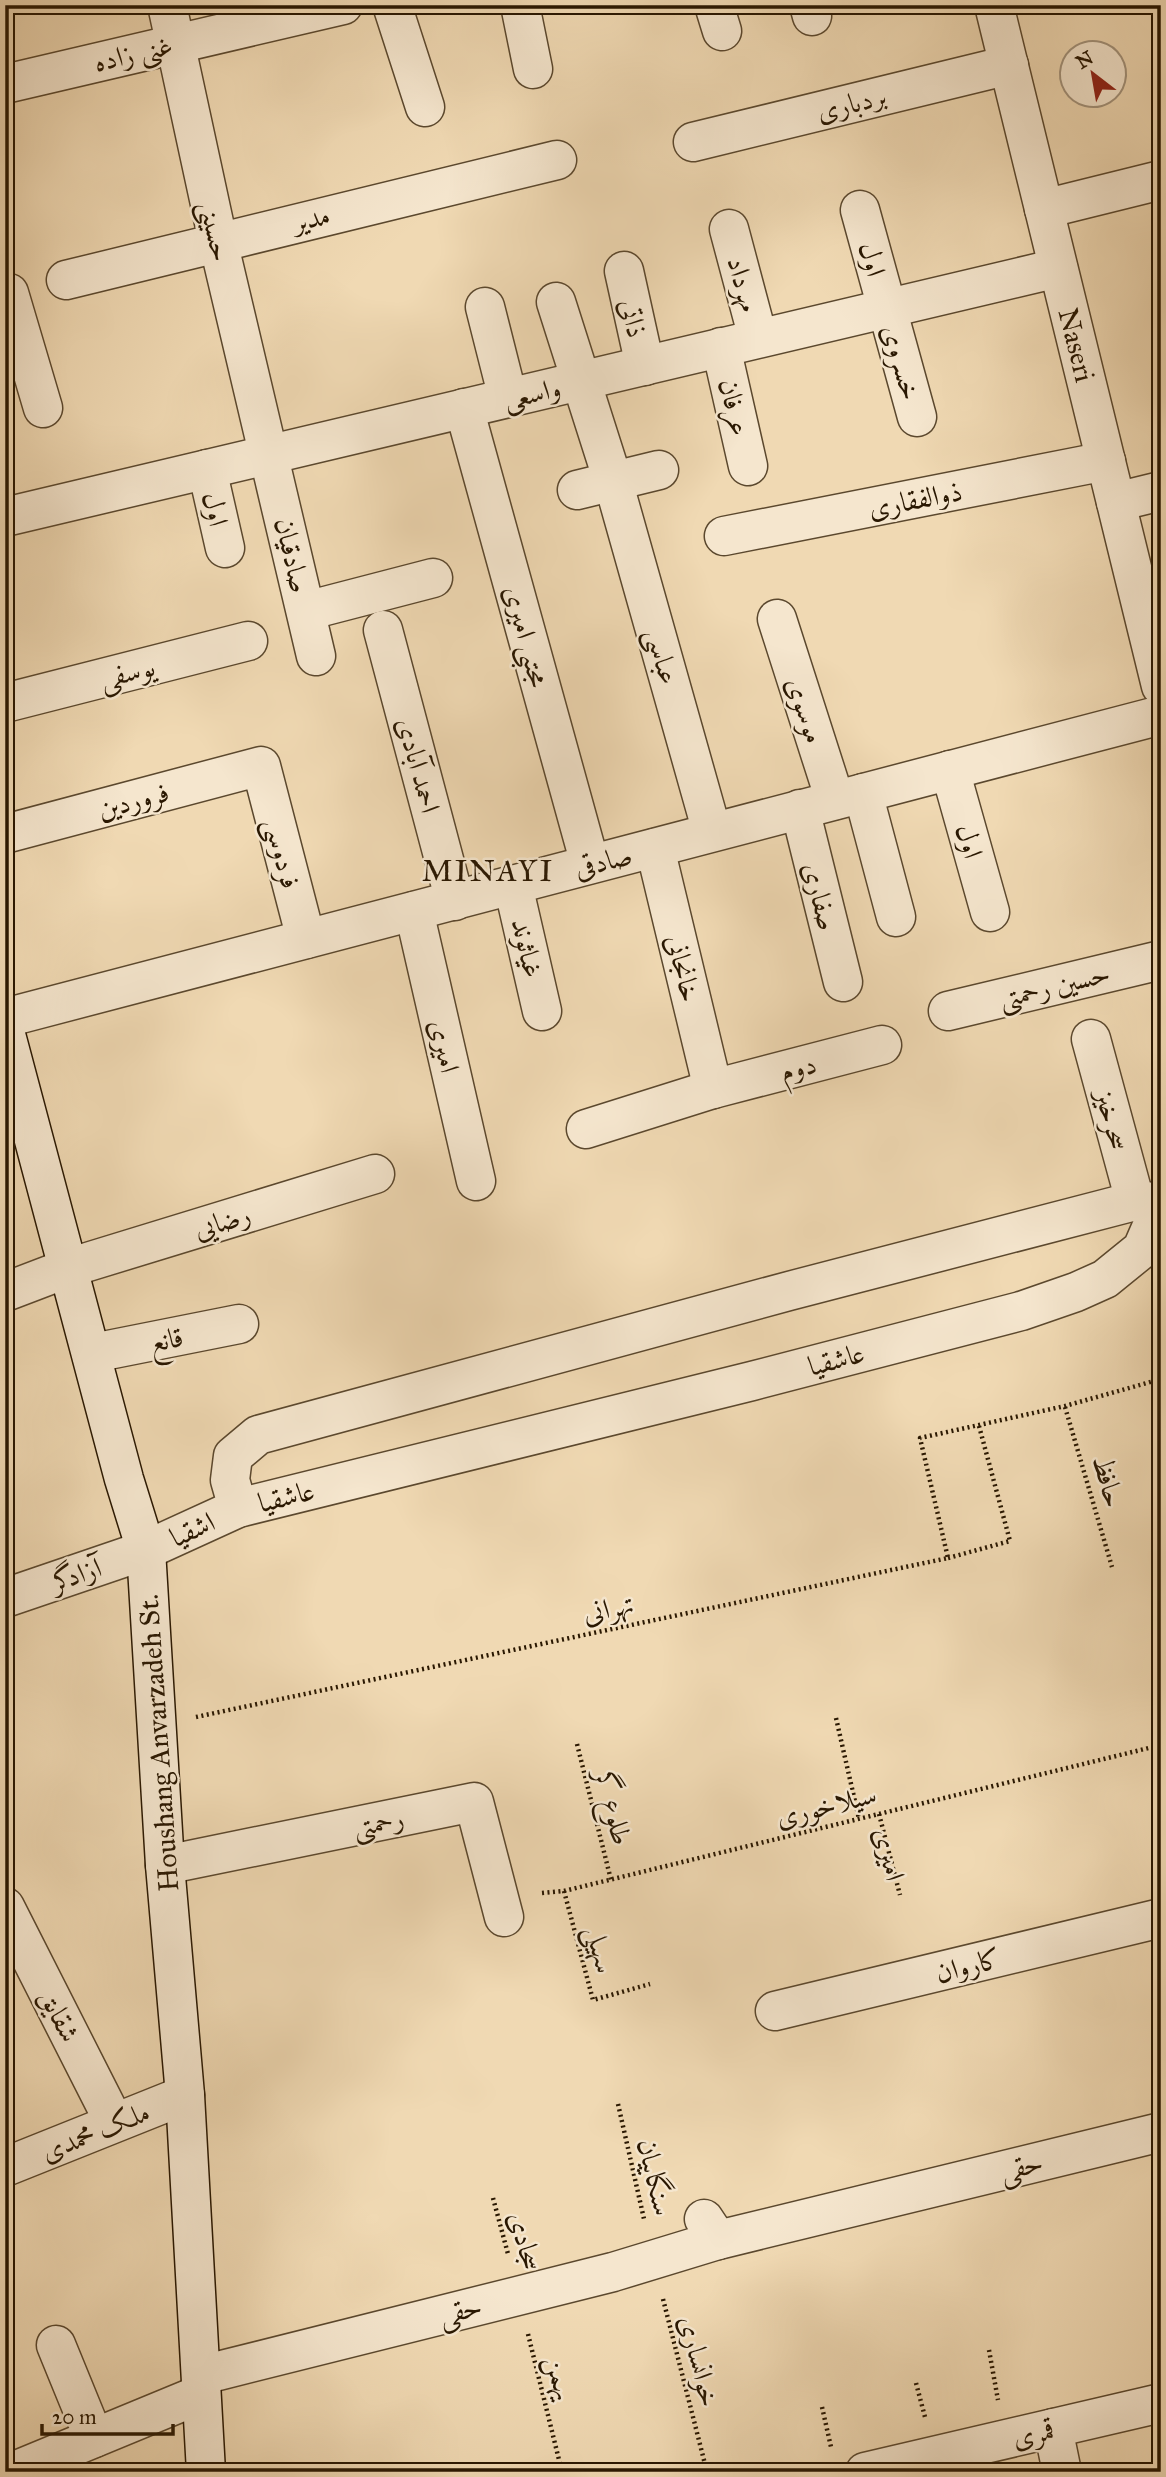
<svg xmlns="http://www.w3.org/2000/svg" width="1166" height="2477" font-family="'IM FELL Great Primer',Amiri,serif">
  <style>
    .lines { fill: none; stroke-linecap: round; stroke-linejoin: round }
    .street-casing { stroke: #5b482e; stroke-width: 41 }
    .secondary-casing { stroke: #291701; stroke-width: 41 }
    .path { stroke: #291701; stroke-width: 4.5; stroke-dasharray: 2 3.5; stroke-linecap: butt }
    .street { stroke: #f5e6ce; stroke-width: 38 }
    .secondary { stroke: #f5e6ce; stroke-width: 38 }
    .labels { text-anchor: middle; stroke-width: 5; stroke-linejoin: round; paint-order: stroke }
    .street-label { font-size: 28px; fill: #291701; stroke: #f5e6ce }
    .neighbourhood-label { font-size: 30px; letter-spacing: 2px; fill: #291701; stroke: #f5e6ce }
  </style>
  <rect width="100%" height="100%" fill="#f0d9b3"/>
  <filter id="stains"><feTurbulence type="fractalNoise" baseFrequency=".00286" numOctaves="4"/><feColorMatrix values="0 0 0 0 .2 0 0 0 0 .09 0 0 0 0 .02 0 0 0 .5 -.17"/></filter>
  <radialGradient id="worn" r=".72"><stop offset=".6" stop-color="#630" stop-opacity="0"/><stop offset="1" stop-color="#630" stop-opacity=".3"/></radialGradient>
  <g class="lines">
    <defs>
      <g id="street">
        <path d="M167 5 218 241 316 656"/>
        <path d="M392 5 425 107"/>
        <path d="M520 5 533 69"/>
        <path d="M714 5 722 31"/>
        <path d="M809 5 812 16"/>
        <path d="M994 5 1161 686"/>
        <path d="M5 84 343 5"/>
        <path d="M693 142 1009 65"/>
        <path d="M1044 209 1161 180"/>
        <path d="M860 210 917 417"/>
        <path d="M729 229 758 338"/>
        <path d="M624 271 645 366"/>
        <path d="M66 280 557 160"/>
        <path d="M5 294 9 293 43 408"/>
        <path d="M556 302 613 481 712 832"/>
        <path d="M485 307 508 398"/>
        <path d="M721 347 748 466"/>
        <path d="M464 408 590 864"/>
        <path d="M207 469 225 548"/>
        <path d="M577 490 659 470"/>
        <path d="M1116 502 1161 491"/>
        <path d="M5 517 1058 268"/>
        <path d="M724 536 1106 461"/>
        <path d="M306 611 433 578"/>
        <path d="M777 619 835 800"/>
        <path d="M383 630 455 901"/>
        <path d="M5 703 248 641"/>
        <path d="M950 770 990 912"/>
        <path d="M863 793 896 917"/>
        <path d="M800 809 843 982"/>
        <path d="M5 834 261 766 306 939"/>
        <path d="M655 848 713 1089"/>
        <path d="M513 885 542 1011"/>
        <path d="M414 911 476 1181"/>
        <path d="M948 1011 1161 960"/>
        <path d="M5 1018 1161 715"/>
        <path d="M1091 1039 1135 1201"/>
        <path d="M586 1129 713 1089 882 1045"/>
        <path d="M5 1292 68 1268 375 1174"/>
        <path d="M93 1353 239 1324"/>
        <path d="M238 1508 230 1480 233 1456 258 1435 789 1291 1135 1201 1161 1202"/>
        <path d="M5 1598 146 1550 238 1508 752 1381 1021 1311 1076 1292 1105 1279 1142 1249 1161 1205"/>
        <path d="M165 1865 474 1802 504 1917"/>
        <path d="M5 1907 114 2122"/>
        <path d="M775 2011 1161 1918"/>
        <path d="M5 2167 185 2095"/>
        <path d="M704 2219 718 2240 1161 2132"/>
        <path d="M56 2345 94 2438"/>
        <path d="M202 2375 613 2272 718 2240"/>
        <path d="M1053 2428 1062 2472"/>
        <path d="M12 2472 201 2394"/>
        <path d="M865 2472 1161 2403"/>
      </g>
      <path id="secondary" d="M5 1031 124 1479 146 1550 165 1865 185 2095 206 2472"/>
    </defs>
    <!-- street casing -->
    <use href="#street" class="street-casing"/>
    <!-- secondary casing -->
    <use href="#secondary" class="secondary-casing"/>
    <!-- path -->
    <g class="path">
      <path d="M1065 1407 1112 1567"/>
      <path d="M948 1558 1010 1541 979 1426"/>
      <path d="M196 1717 948 1558 920 1438 1065 1406 1161 1379"/>
      <path d="M836 1718 859 1819"/>
      <path d="M577 1744 611 1880"/>
      <path d="M879 1814 900 1895"/>
      <path d="M564 1891 593 2000 650 1984"/>
      <path d="M542 1893 564 1891 1161 1745"/>
      <path d="M618 2104 644 2219"/>
      <path d="M493 2198 508 2254"/>
      <path d="M663 2299 707 2472"/>
      <path d="M528 2334 562 2472"/>
      <path d="M989 2350 998 2400"/>
      <path d="M916 2383 925 2417"/>
      <path d="M822 2407 831 2447"/>
    </g>
    <!-- street -->
    <use href="#street" class="street"/>
    <!-- secondary -->
    <use href="#secondary" class="secondary"/>
  </g>
  <g class="labels">
    <!-- street labels -->
    <g class="street-label">
      <text transform="translate(133 53) rotate(-13)" y="10">غنی زاده</text>
      <text transform="translate(851 103) rotate(-14)" y="10">بردباری</text>
      <text transform="translate(311 218) rotate(-14)" y="10">مدیر</text>
      <text transform="translate(216 231) rotate(77)" y="10">حسینی</text>
      <text transform="translate(873 259) rotate(75)" y="10">اول</text>
      <text transform="translate(744 284) rotate(75)" y="10">مهرداد</text>
      <text transform="translate(634 318) rotate(77)" y="10">ذاتی</text>
      <text transform="translate(1077 345) rotate(76)" y="10">Naseri</text>
      <text transform="translate(902 362) rotate(74)" y="10">خسروی</text>
      <text transform="translate(532 393) rotate(-13)" y="10">واسعی</text>
      <text transform="translate(735 407) rotate(77)" y="10">عرفان</text>
      <text transform="translate(915 499) rotate(-11)" y="10">ذوالفقاری</text>
      <text transform="translate(216 509) rotate(77)" y="10">اول</text>
      <text transform="translate(293 555) rotate(77)" y="10">صادقیان</text>
      <text transform="translate(527 636) rotate(75)" y="10">مجتبی امیری</text>
      <text transform="translate(663 656) rotate(74)" y="10">عباسی</text>
      <text transform="translate(127 672) rotate(-14)" y="10">یوسفی</text>
      <text transform="translate(806 710) rotate(72)" y="10">موسوی</text>
      <text transform="translate(419 765) rotate(75)" y="10">احمد آبادی</text>
      <text transform="translate(133 800) rotate(-15)" y="10">فروردین</text>
      <text transform="translate(970 841) rotate(74)" y="10">اول</text>
      <text transform="translate(283 853) rotate(75)" y="10">فردوسی</text>
      <text transform="translate(603 861) rotate(-15)" y="10">صادقی</text>
      <text transform="translate(821 896) rotate(76)" y="10">صفاری</text>
      <text transform="translate(528 948) rotate(77)" y="10">غیاثوند</text>
      <text transform="translate(684 968) rotate(76)" y="10">خانجانی</text>
      <text transform="translate(1054 985) rotate(-14)" y="10">حسین رحمتی</text>
      <text transform="translate(445 1046) rotate(77)" y="10">امیری</text>
      <text transform="translate(798 1067) rotate(-15)" y="10">دوم</text>
      <text transform="translate(1113 1120) rotate(75)" y="10">سحرخیز</text>
      <text transform="translate(222 1221) rotate(-17)" y="10">رضایی</text>
      <text transform="translate(166 1339) rotate(-11)" y="10">قانع</text>
      <text transform="translate(836 1359) rotate(-15)" y="10">عاشقیا</text>
      <text transform="translate(1109 1481) rotate(74)" y="10">حافظ</text>
      <text transform="translate(286 1496) rotate(-14)" y="10">عاشقیا</text>
      <text transform="translate(192 1529) rotate(-25)" y="10">اشقیا</text>
      <text transform="translate(76 1574) rotate(-19)" y="10">آزادگر</text>
      <text transform="translate(608 1608) rotate(-12)" y="10">تهرانی</text>
      <text transform="translate(158 1743) rotate(-94)" y="10">Houshang Anvarzadeh St.</text>
      <text transform="translate(826 1805) rotate(-14)" y="10">سیلاخوری</text>
      <text transform="translate(614 1807) rotate(76)" y="10">طلوع گر</text>
      <text transform="translate(378 1822) rotate(-12)" y="10">رحمتی</text>
      <text transform="translate(890 1854) rotate(76)" y="10">امیری</text>
      <text transform="translate(601 1949) rotate(75)" y="10">سهیلی</text>
      <text transform="translate(968 1965) rotate(-14)" y="10">کاروان</text>
      <text transform="translate(60 2015) rotate(63)" y="10">شقایق</text>
      <text transform="translate(95 2131) rotate(-22)" y="10">ملک محمدی</text>
      <text transform="translate(1021 2166) rotate(-14)" y="10">حقی</text>
      <text transform="translate(656 2177) rotate(77)" y="10">سنگاییان</text>
      <text transform="translate(526 2241) rotate(75)" y="10">سجادی</text>
      <text transform="translate(460 2310) rotate(-14)" y="10">حقی</text>
      <text transform="translate(700 2361) rotate(76)" y="10">خوانساری</text>
      <text transform="translate(561 2378) rotate(76)" y="10">یهمن</text>
      <text transform="translate(1033 2433) rotate(-13)" y="10">قمری</text>
    </g>
    <!-- neighbourhood labels -->
    <g class="neighbourhood-label">
      <text x="488" y="881">MINAYI</text>
    </g>
  </g>
  <!-- margin -->
  <rect width="1166" height="2477" fill="none" stroke="#f0d9b3" stroke-width="28"/>
  <rect x="7" y="7" width="1152" height="2463" fill="none" stroke="#291701" stroke-width="3.5"/>
  <rect x="14" y="14" width="1138" height="2449" fill="none" stroke="#291701" stroke-width="2"/>
  <!-- north arrow -->
  <g transform="translate(1093 74) rotate(329)"><circle r="33" fill="#f5e6ce" stroke="#a3937c" stroke-width="2"/>
  <path d="M0-5L12 26L0 18L-12 26Z" fill="#8f2418"/>
  <text y="-10" font-size="19" font-weight="bold" text-anchor="middle" fill="#291701">N</text>
  </g>
  <!-- scale -->
  <path d="M42 2424v10h131v-10" fill="none" stroke="#291701" stroke-width="3.5"/>
  <text x="52" y="2424" font-size="21" fill="#291701" stroke="#f5e6ce" stroke-width="5" paint-order="stroke">20 m</text>
  <rect width="100%" height="100%" filter="url(#stains)"/>
  <rect width="100%" height="100%" fill="url(#worn)"/>
</svg>
